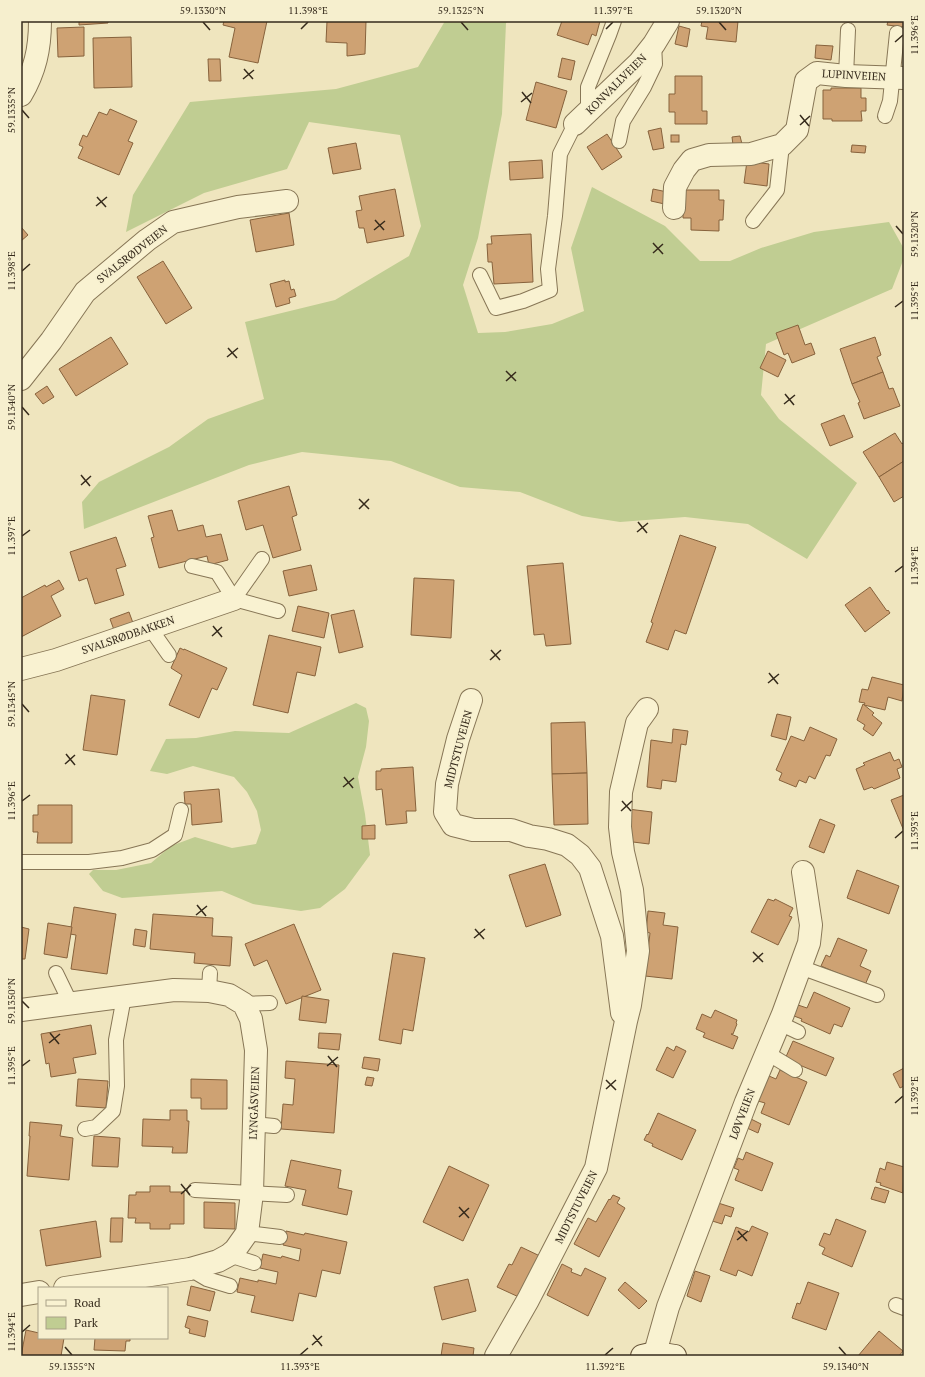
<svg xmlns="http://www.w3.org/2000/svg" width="925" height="1377" font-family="'PT Serif',serif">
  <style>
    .green { fill: #c0cd92 }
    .building { fill: #cea273; stroke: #87623c }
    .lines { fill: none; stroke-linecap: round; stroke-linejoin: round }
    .lane-casing { stroke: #877656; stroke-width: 16 }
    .street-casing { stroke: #877656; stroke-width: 24 }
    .secondary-casing { stroke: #69563a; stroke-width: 24 }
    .lane { stroke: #f9f2d1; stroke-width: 14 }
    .street { stroke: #f9f2d1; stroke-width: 22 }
    .secondary { stroke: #f9f2d1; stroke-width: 22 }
    .ticks { fill: none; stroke: #362b1c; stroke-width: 1.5 }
    .labels { text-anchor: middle; stroke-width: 3; stroke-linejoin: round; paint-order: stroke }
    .street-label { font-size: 11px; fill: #362b1c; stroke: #f6efce }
    .neatline { fill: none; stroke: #362b1c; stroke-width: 1.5 }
    .ticks-label { font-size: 10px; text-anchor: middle; fill: #362b1c }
  </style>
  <rect width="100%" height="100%" fill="#efe5be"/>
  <!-- green -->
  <g class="green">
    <path d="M445 21H508L506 23 502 114 478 238 463 285 478 333 505 332 552 324 584 311 571 248 592 187 665 226 700 261H730L761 248 814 232 889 222 904 249V258L892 289 766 344 761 395 779 419 857 483 807 559 748 524 685 517 620 522 582 516 520 492 460 487 391 461 302 452 249 465 84 529 82 502 99 482 169 447 208 419 264 399 245 322 335 300 409 256 421 226 400 135 309 122 287 169 204 193 126 232 133 195 190 102 336 89 418 67Z"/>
    <path d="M356 703 366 708 369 721 366 747 358 777 365 814 370 855 345 889 320 908 301 911 253 904 222 891 122 898 103 891 89 874 93 870H116L151 863 171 846 195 837 232 848 256 844 261 830 257 811 247 792 234 777 193 766 167 774 150 771 166 739 196 738 235 731 289 733Z"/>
  </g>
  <!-- building -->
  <g class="building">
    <path d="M79 21H108V23L79 25Z"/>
    <path d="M224 21H267L258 63 229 57 235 28 223 25Z"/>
    <path d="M327 21H366L365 54 347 56V43L326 42Z"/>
    <path d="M562 21H600L596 36 592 34 588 45 557 35Z"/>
    <path d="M702 21H738L736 42 706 39 708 27 701 26Z"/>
    <path d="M888 21H904V27L887 25Z"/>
    <path d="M679 26 690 29 687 47 675 44Z"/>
    <path d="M84 27V56L58 57 57 28Z"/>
    <path d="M131 37 132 87 94 88 93 38Z"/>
    <path d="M816 45 833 46 831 60 815 58Z"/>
    <path d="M562 58 575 61 571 80 558 77Z"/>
    <path d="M208 59H220L221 81H209Z"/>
    <path d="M675 76H702V111H707V124H675V112H669V94H675Z"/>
    <path d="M536 82 567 91 556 128 526 120Z"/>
    <path d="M831 88H861V98H866V111H861L862 121H832V119H823V90H831Z"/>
    <path d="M110 109 137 121 128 141 133 143 119 175 78 158 83 147 79 145 83 135 87 137 99 112 107 115Z"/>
    <path d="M661 128 664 148 653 150 648 131Z"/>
    <path d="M607 134 622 157 602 170 587 147Z"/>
    <rect x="671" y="135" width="8" height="7"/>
    <path d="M740 136 742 144 733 145 732 137Z"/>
    <path d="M356 143 361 169 333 174 328 148Z"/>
    <path d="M852 145 866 146 865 153 851 152Z"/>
    <path d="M542 160 543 178 510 180 509 162Z"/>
    <path d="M747 161 769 164 767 186 744 183Z"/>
    <path d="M395 189 404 236 367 243 364 228H359L356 211 362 210 359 196Z"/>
    <path d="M653 189 672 193 669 205 651 201Z"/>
    <path d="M683 190H719V200H724L723 220H719V231L691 230V218H683Z"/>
    <path d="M289 213 294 245 256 252 250 220Z"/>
    <path d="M21 227 28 235 21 241Z"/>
    <path d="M531 234 533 282 494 284 492 262H488L487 244H492L491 236Z"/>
    <path d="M163 261 192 308 166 324 137 277Z"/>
    <path d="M285 280V282L289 281 291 290 294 289 296 296 289 298 290 303 276 307 270 284Z"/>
    <path d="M798 325 805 345 811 343 815 354 792 363 788 353 784 355 776 333Z"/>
    <path d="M111 337 128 364 76 396 59 369Z"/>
    <path d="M875 337 881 355 877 357 883 372 852 384 840 349Z"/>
    <path d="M768 351 786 360 778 377 760 368Z"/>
    <path d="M883 372 889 389 893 388 900 406 864 419 858 403 860 402 852 384Z"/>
    <path d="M47 386 54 397 43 404 35 394Z"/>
    <path d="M844 415 853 437 830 446 821 424Z"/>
    <path d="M895 433 902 444 904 442V461L879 477 863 452Z"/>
    <path d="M904 461V496L894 502 879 477Z"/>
    <path d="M289 486 297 515 292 517 301 550 273 558 263 525 246 530 238 501Z"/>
    <path d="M172 510 178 531 203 525 206 537 221 534 228 560 209 565 207 556 159 568 151 538 154 537 148 516Z"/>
    <path d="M680 535 716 547 686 634 675 630 668 650 646 642 653 623 651 622Z"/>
    <path d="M116 537 126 566 116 569 124 595 95 604 87 578 79 581 70 552Z"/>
    <path d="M563 563 571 644 546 646 544 634 534 635 527 566Z"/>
    <path d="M311 565 317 590 289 596 283 571Z"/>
    <path d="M414 578 454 580 451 638 411 635Z"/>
    <path d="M59 580 64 589 51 596 61 616 21 637V598L45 585 46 587Z"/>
    <path d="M870 587 887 611 888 610 890 613 865 632 845 605Z"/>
    <path d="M298 606 329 613 324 638 292 631Z"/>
    <path d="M354 610 363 647 339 653 331 615Z"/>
    <path d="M129 612 133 623 114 630 110 619Z"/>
    <path d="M269 635 321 647 315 676 297 672 288 713 253 705Z"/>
    <path d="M180 648 184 650V649L227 668 217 690 212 688 199 718 169 705 182 675 171 668Z"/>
    <path d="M872 677 904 685 902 701 888 697 885 710 864 705 865 703 859 702 862 689 868 690Z"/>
    <path d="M91 695 125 700 117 755 83 750Z"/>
    <path d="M863 704 874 713 872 715 882 723 873 736 863 729 865 725 857 720Z"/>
    <path d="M777 714 791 717 786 740 771 736Z"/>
    <path d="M585 722 587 773 552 774 551 723Z"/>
    <path d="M810 727 837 739 830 756 826 755 815 779 809 776 806 783 799 780 796 787 779 780 782 773 776 770 791 736 804 741Z"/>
    <path d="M673 729 688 731 686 745 681 744 676 782 662 780 661 789 647 787 651 740 672 743Z"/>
    <path d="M890 752 894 761 899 759 902 767 897 769 900 778 874 789 872 787 864 790 856 769 865 765 863 763Z"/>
    <path d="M413 767 416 811H406L407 823 386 825 382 789 376 790V771H381V769Z"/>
    <path d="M587 773 588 824 554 825 552 774Z"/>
    <path d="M219 789 222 822 192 825 191 804H185L184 792Z"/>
    <path d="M904 795V831L891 800Z"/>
    <path d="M38 805H72V843H37L38 832H33V815H38Z"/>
    <path d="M628 809 652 812 649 844 625 841Z"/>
    <path d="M820 819 835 825 824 853 809 847Z"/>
    <path d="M375 825V839H362V826Z"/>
    <path d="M545 864 561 915 526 927 509 875Z"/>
    <path d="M857 870 899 886 889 914 847 898Z"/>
    <path d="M768 899 774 901 775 899 793 908 789 916 792 917 778 945 751 932Z"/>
    <path d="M74 907 116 914 107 974 71 969 76 935 70 934Z"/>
    <path d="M648 911 665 913 663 925 678 927 672 979 645 976 650 933 646 932Z"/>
    <path d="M153 914 213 918 212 936 232 937 230 966 194 963 195 953 150 949Z"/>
    <path d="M48 923 72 927 67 958 44 954Z"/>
    <path d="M294 924 321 990 286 1004 267 960 254 966 245 944Z"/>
    <path d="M21 927 29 929 25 959H21Z"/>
    <path d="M135 929 147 931 145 947 133 945Z"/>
    <path d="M838 938 867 950 860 966 871 971 865 985 821 966 826 955 830 957Z"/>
    <path d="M393 953 425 958 413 1031 403 1029 401 1044 379 1040Z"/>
    <path d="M814 992 850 1008 842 1027 834 1024 830 1034 801 1021 802 1019 794 1016 798 1005 807 1008Z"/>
    <path d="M302 996 329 1000 326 1023 299 1020Z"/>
    <path d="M715 1010 737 1020 736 1023 737 1024 733 1034H731L738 1037 733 1049 703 1037 705 1033 696 1029 702 1014 711 1018Z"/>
    <path d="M91 1025 96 1054 73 1058 76 1073 51 1077 49 1063 46 1064 41 1034Z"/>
    <path d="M319 1033 341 1034 339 1050 318 1048Z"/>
    <path d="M793 1041 834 1058 826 1076 785 1059Z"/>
    <path d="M676 1046 686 1051 673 1078 656 1070 667 1047 674 1051Z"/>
    <path d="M364 1057 380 1059 378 1071 362 1068Z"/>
    <path d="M286 1061 339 1065 334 1133 281 1129 283 1104 293 1105 295 1079 285 1078Z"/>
    <path d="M904 1068V1086L900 1088 893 1074Z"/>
    <path d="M780 1070 807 1082 789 1125 761 1113 765 1103 758 1101 769 1076 776 1079Z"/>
    <path d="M367 1077 374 1078 372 1086 365 1085Z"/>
    <path d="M78 1079 108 1081 106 1108 76 1106Z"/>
    <path d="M191 1079 227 1080V1109H201V1098H191Z"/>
    <path d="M170 1110H187V1121H189L187 1153H172L173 1147 142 1146 143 1119 170 1120Z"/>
    <path d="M658 1113 696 1130 682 1160 652 1146 653 1144 644 1140 647 1134 648 1135Z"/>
    <path d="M751 1119 761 1124 758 1133 747 1128Z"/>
    <path d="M30 1122 62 1125 60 1136 73 1138 69 1180 27 1176 30 1136H29Z"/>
    <path d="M94 1136 120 1138 118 1167 92 1166Z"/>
    <path d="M746 1152 773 1163 762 1191 735 1180 739 1170 734 1168 738 1158 743 1160Z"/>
    <path d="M291 1160 341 1170 338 1188 352 1191 347 1215 302 1205 306 1190 285 1186Z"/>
    <path d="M887 1162 904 1167 903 1193 880 1185 881 1183 876 1182 880 1168 885 1170Z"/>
    <path d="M449 1166 489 1185 463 1241 423 1222Z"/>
    <path d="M150 1186H170V1192H184V1224H170V1229H150V1223H135L136 1218H128L129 1195H136V1192H150Z"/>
    <path d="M875 1187 889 1191 885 1203 871 1199Z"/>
    <path d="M613 1195 620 1198 617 1203 625 1208 599 1257 574 1244 588 1218 596 1222 609 1199 610 1200Z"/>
    <path d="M204 1202 235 1203V1229L204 1228Z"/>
    <path d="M715 1202 734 1208 731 1217 725 1215 722 1224 709 1220Z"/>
    <path d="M111 1218H123L122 1242H110Z"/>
    <path d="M836 1219 866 1231 852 1267 822 1254 825 1248 819 1245 824 1233 830 1235Z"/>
    <path d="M96 1221 101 1257 46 1266 40 1230Z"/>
    <path d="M752 1226 768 1233 752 1276 738 1270 736 1276 720 1270 736 1227 749 1232Z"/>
    <path d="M286 1231 304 1235 305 1233 347 1242 340 1274 322 1270 316 1297 299 1293 293 1321 251 1312 255 1296 237 1292 240 1278 258 1282V1280L276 1284 278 1272 260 1268 263 1254 281 1258 282 1256 299 1261 301 1249 283 1245Z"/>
    <path d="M521 1247 542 1257 521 1298 497 1287 509 1264 512 1265Z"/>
    <path d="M562 1264 572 1269 571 1272 581 1276 585 1268 606 1278 588 1316 547 1295Z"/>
    <path d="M695 1271 710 1276 701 1302 687 1296Z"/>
    <path d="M468 1279 476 1311 442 1320 434 1287Z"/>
    <path d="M625 1282 647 1301 639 1309 618 1290Z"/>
    <path d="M808 1282 839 1293 826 1330 792 1318 797 1303 800 1304Z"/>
    <path d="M191 1286 215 1292 210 1311 187 1305Z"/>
    <path d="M188 1316 208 1321 205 1337 189 1333 190 1329 185 1327Z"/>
    <path d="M26 1330 39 1333V1338H64L61 1356H21Z"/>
    <path d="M879 1331 903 1351 899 1356H858Z"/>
    <path d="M95 1338H130V1341H126L125 1351 94 1350Z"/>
    <path d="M443 1343 474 1348 473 1356H441Z"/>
  </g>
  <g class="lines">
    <defs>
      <g id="lane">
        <path d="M846 76 848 30"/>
        <path d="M588 113V87L609 35 614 21"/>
        <path d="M885 116 890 101 897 33"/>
        <path d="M619 141 623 121 644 87 655 64 654 44"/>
        <path d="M753 221 777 190 782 145"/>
        <path d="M480 275 496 308 523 301 550 290 548 269 555 216 560 154 575 124"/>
        <path d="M192 566 217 572 234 599 278 611"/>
        <path d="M234 599 262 559"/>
        <path d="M150 628 169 655"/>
        <path d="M21 862H89L122 858 152 850 175 835 181 810"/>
        <path d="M800 967 877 995"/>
        <path d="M56 973 71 1004"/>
        <path d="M209 991 210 973"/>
        <path d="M244 1004 270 1003"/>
        <path d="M779 1023 798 1032"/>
        <path d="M767 1053 795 1070"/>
        <path d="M253 1124 274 1126"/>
        <path d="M85 1129 96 1127 113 1111 117 1086 116 1040 124 997"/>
        <path d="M195 1190 287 1195"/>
        <path d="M247 1233 280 1237"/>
        <path d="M229 1255 254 1263"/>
        <path d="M190 1269 207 1279 230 1286"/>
        <path d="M896 1305 904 1308"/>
      </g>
      <g id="street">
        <path d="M21 95C35 71 40 49 40 21"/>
        <path d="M575 124 639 63 654 44 668 21"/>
        <path d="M674 208 675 187 684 170 692 160 709 155 751 154 782 145 797 130 806 81 817 73 846 76 904 78"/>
        <path d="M21 379 51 341 85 292 147 240 173 222 238 207 287 201"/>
        <path d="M21 669 56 660 234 599"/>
        <path d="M471 700 458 739 447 784 445 812 453 825 473 830H511L529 836 548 839 567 845 580 855 590 868 612 936 622 1013"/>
        <path d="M21 1010 174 990 209 991 229 995 244 1004 251 1019 256 1050 252 1193 247 1233 235 1250 229 1255 218 1261 190 1269 65 1288"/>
        <path d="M21 1295 39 1292"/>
        <path d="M655 1353 668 1307 746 1102 783 1014 809 943 811 925 803 872"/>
        <path d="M496 1356 528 1300 596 1168 626 1021 630 1005 638 951 632 890 623 852 620 827 621 792 637 723 647 709"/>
      </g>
      <path id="secondary" d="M642 1356 655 1353 675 1356"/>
    </defs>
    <!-- lane casing -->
    <use href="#lane" class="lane-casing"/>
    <!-- street casing -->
    <use href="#street" class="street-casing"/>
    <!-- secondary casing -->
    <use href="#secondary" class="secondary-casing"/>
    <!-- lane -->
    <use href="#lane" class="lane"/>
    <!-- street -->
    <use href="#street" class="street"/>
    <!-- secondary -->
    <use href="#secondary" class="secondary"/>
  </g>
  <!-- ticks -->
  <path class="ticks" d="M203 22 210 30M461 22 468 30M719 22 726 30M301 29 308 22M606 29 613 22M895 42 903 35M244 69 253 79M243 79 254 70M522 92 531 103M521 102 532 93M22 110 29 118M800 115 809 126M800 125 810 116M97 197 106 207M96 206 107 197M375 220 384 230M896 226 903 234M374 230 385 221M653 243 663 254M653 253 663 244M22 271 30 264M895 307 903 301M228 348 237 358M227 357 238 348M506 371 516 381M506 381 516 372M785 394 794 405M784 404 795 395M22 407 29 415M81 475 90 486M81 485 91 476M359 499 369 509M359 509 369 499M638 522 647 533M637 532 648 523M22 536 30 530M895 572 903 566M213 626 222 637M212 636 222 627M491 650 500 660M490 660 501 650M769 673 778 684M768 683 779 674M22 704 29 712M66 754 75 765M65 764 75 755M344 777 353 788M343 787 354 778M22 801 30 795M622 801 631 811M621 811 632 801M895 838 903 831M197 905 206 916M196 915 207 906M475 929 484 939M474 938 485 929M753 952 763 962M753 962 763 953M22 1001 29 1008M50 1033 59 1044M49 1043 60 1034M328 1056 337 1067M22 1066 30 1060M327 1066 338 1057M606 1080 616 1090M606 1089 616 1080M895 1103 903 1096M181 1184 190 1195M181 1194 191 1185M459 1207 469 1218M459 1217 469 1208M738 1231 747 1241M737 1240 748 1231M22 1332 30 1325M313 1335 322 1346M312 1345 322 1336M65 1347 72 1355M839 1347 846 1355M300 1355 308 1348M605 1355 613 1348"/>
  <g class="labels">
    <!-- street labels -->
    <g class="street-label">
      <text transform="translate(854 75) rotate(3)" y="4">LUPINVEIEN</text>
      <text transform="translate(616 84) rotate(-45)" y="4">KONVALLVEIEN</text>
      <text transform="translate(132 254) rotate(-38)" y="4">SVALSRØDVEIEN</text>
      <text transform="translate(128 635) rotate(-19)" y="4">SVALSRØDBAKKEN</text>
      <text transform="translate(458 749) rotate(-75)" y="4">MIDTSTUVEIEN</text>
      <text transform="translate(254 1103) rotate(-88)" y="4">LYNGÅSVEIEN</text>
      <text transform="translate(742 1114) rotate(-69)" y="4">LØVVEIEN</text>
      <text transform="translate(576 1207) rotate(-63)" y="4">MIDTSTUVEIEN</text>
    </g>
  </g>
  <!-- border -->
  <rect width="925" height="1377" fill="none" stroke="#f6efce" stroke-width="44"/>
  <!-- legend -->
  <rect x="38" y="1287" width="130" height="52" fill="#f6efce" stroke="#a9a187"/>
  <rect x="46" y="1300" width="20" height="6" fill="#f9f2d1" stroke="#a9a187"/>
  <text x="74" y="1307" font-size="12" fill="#362b1c">Road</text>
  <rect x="46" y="1317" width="20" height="12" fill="#c0cd92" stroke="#a9a187"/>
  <text x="74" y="1327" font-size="12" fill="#362b1c">Park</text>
  <rect x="22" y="22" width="881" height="1333" class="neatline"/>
  <g class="ticks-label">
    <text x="203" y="14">59.1330°N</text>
    <text x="308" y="14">11.398°E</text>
    <text x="461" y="14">59.1325°N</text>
    <text x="613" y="14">11.397°E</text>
    <text x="719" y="14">59.1320°N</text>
    <text transform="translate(914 35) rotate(-90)" y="4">11.396°E</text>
    <text transform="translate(11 110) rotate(-90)" y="4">59.1335°N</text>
    <text transform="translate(914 234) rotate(-90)" y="4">59.1320°N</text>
    <text transform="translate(11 271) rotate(-90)" y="4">11.398°E</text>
    <text transform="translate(914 301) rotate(-90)" y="4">11.395°E</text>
    <text transform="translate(11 407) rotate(-90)" y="4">59.1340°N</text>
    <text transform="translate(11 536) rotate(-90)" y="4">11.397°E</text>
    <text transform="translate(914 566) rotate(-90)" y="4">11.394°E</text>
    <text transform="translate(11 704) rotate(-90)" y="4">59.1345°N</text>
    <text transform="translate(11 801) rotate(-90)" y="4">11.396°E</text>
    <text transform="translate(914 831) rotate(-90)" y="4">11.393°E</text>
    <text transform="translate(11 1001) rotate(-90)" y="4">59.1350°N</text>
    <text transform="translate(11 1066) rotate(-90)" y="4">11.395°E</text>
    <text transform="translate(914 1096) rotate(-90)" y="4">11.392°E</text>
    <text transform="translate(11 1332) rotate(-90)" y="4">11.394°E</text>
    <text x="72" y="1370">59.1355°N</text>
    <text x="300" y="1370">11.393°E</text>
    <text x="605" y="1370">11.392°E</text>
    <text x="846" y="1370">59.1340°N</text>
  </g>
</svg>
